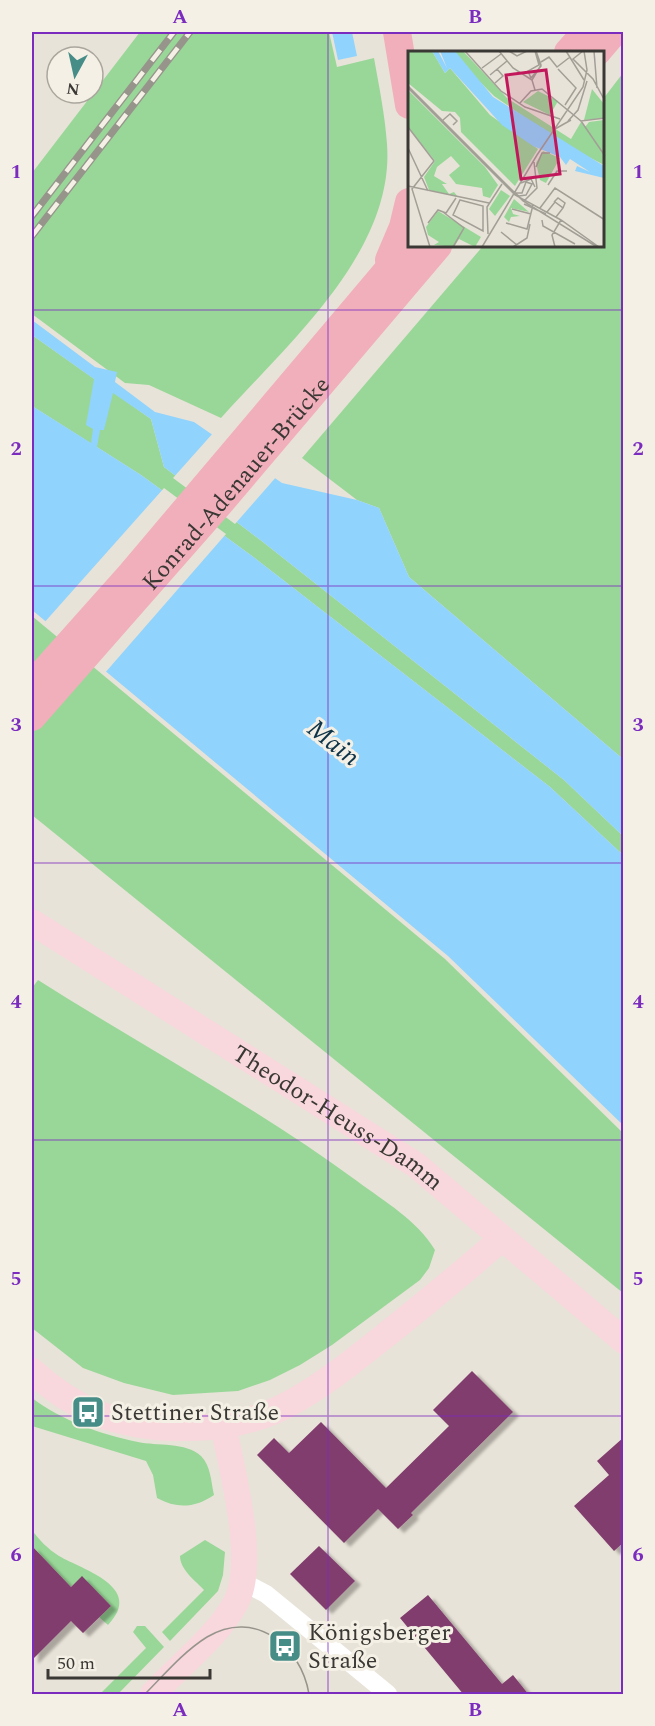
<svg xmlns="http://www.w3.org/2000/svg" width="655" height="1726" font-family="Spectral,serif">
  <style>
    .green { fill: #99d798 }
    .water { fill: #90d3fd }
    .pier { fill: #e8e3d8 }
    .building { fill: #813d6d; filter: url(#shadow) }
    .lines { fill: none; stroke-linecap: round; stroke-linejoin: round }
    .street { stroke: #fff; stroke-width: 18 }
    .secondary { stroke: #f8d7dd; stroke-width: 26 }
    .primary { stroke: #f1afbb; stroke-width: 28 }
    .tram { stroke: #97948c; stroke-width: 1.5 }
    .rail-casing { stroke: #97948c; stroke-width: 7 }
    .rail { stroke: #f5f0e5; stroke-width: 4.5; stroke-dasharray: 14; stroke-linecap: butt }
    .grid { fill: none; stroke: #7b2cbf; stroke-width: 1.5; stroke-opacity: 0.55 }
    .labels { text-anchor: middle; stroke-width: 6; stroke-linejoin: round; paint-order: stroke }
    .street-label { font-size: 24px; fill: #3a3834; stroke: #f5f0e5 }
    .poi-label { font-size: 24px; fill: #3a3834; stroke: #f5f0e5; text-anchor: start }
    .water-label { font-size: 26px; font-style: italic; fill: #0e3449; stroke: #f5f0e5 }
    .inset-road { fill: none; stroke: #a29f96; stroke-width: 1.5 }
    .view { fill: #c2185b; fill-opacity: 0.15; stroke: #c2185b; stroke-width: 3 }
    .inset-edge { fill: none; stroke: #3a3834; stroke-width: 3 }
    .neatline { fill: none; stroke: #7b2cbf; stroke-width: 2 }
    .grid-label { font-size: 20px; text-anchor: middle; font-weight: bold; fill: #7b2cbf }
  </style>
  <defs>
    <filter id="shadow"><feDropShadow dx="6" dy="4" stdDeviation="1.5" flood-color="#0004"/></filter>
  </defs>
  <rect width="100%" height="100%" fill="#e8e3d8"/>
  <!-- green -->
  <g class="green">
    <path d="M140 32H329L337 67 374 58C379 86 385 115 387 144 395 252 287 344 221 418L149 385 125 383 32 314V173Z"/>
    <path d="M623 73V759L409 577 379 508 357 500 302 458 483 246H602L603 99Z"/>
    <path d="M32 335 151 419 164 467 263 542 564 780 623 836V855L550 787 252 556 141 475 32 406Z"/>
    <path d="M32 616 445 959 623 1133V1293L32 815Z"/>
    <path d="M38 980C144 1047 256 1107 357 1181 385 1202 417 1220 435 1250L429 1268 420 1280 332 1345 300 1365 270 1380 238 1391 173 1395 124 1383 83 1368 32 1328V988Z"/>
    <path d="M32 1398C63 1421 100 1434 138 1442 157 1446 186 1442 201 1456 211 1466 211 1482 214 1495 195 1508 177 1509 157 1498L153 1475 146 1461 32 1426Z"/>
    <path d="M32 1530C39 1540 48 1549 59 1556 83 1570 145 1587 108 1625L99 1617 111 1606 82 1577 71 1587 32 1546Z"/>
    <path d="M205 1540 225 1552 223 1575 218 1591 170 1641 162 1632 204 1590C196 1581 180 1570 180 1556Z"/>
    <path d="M137 1626H145L164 1647 118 1694H100L146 1648 133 1632Z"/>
  </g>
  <!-- water -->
  <g class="water">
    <path d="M332 32H352L357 56 338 60Z"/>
    <path d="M32 320 95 367 117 372 115 382 155 412 194 422 282 483 357 500 379 508 409 577 623 759V836L564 780 263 542 164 467 151 419 113 393 104 430H100L97 447 141 475 252 556 550 787 623 855V1125L448 956 32 610V406L91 443 93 429 86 425 94 379 32 335Z"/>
  </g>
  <!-- pier -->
  <g class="pier">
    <path d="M214 432 277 476 235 524 173 478Z"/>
    <path d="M164 488 226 534 104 674 43 624Z"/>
  </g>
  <!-- building -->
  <g class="building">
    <path d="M472 1371 513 1412 411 1513 413 1515 398 1529 378 1509 344 1543 257 1455 274 1438 289 1453 321 1422 386 1488 449 1426 433 1410Z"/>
    <path d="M624 1437V1542L614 1551 574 1506 609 1475 597 1461Z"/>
    <path d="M32 1546 71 1587 82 1576 111 1606 83 1633 71 1621 32 1660Z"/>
    <path d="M319 1546 355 1581 326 1610 290 1574Z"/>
    <path d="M428 1595 502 1684 513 1675 529 1695H464L400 1618Z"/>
  </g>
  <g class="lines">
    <!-- street -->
    <path class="street" d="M243 1582 266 1594 388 1694"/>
    <!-- secondary -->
    <g class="secondary">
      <path id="s1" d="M32 922 416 1165 624 1341"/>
      <path d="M32 1371C51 1388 72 1403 96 1413 151 1434 229 1434 283 1407 326 1385 363 1353 401 1323 435 1295 469 1268 502 1238"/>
      <path d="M153 1694C178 1667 219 1635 236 1602 257 1562 232 1469 223 1425"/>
    </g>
    <!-- primary -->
    <g class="primary">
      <path d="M397 32 409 105"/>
      <path d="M568 52 586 32"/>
      <path d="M597 52 614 32"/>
      <path d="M389 260 403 227 409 202"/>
      <path d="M32 685 131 574 409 245"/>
      <path id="s2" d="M32 717 220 503 438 246"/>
    </g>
    <!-- tram -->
    <path class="tram" d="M145 1694C164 1675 183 1652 207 1637 255 1608 301 1646 309 1694"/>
    <defs>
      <g id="rail">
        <path d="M32 216 174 32"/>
        <path d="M32 236 190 32"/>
      </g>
    </defs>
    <!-- rail casing -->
    <use href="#rail" class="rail-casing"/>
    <!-- rail -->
    <use href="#rail" class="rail"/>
  </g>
  <!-- grid -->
  <path class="grid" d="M328 32V1694M32 310H624M32 586H624M32 863H624M32 1140H624M32 1416H624"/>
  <!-- icons -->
  <defs>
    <symbol id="bus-square" viewBox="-11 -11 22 22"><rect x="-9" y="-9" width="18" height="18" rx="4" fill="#468d88" stroke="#f5f0e5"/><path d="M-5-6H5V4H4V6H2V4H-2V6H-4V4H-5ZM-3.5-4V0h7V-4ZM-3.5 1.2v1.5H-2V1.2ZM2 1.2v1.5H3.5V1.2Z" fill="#fff"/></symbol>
  </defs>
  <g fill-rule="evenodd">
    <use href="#bus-square" x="69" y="1393" width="38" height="38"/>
    <use href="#bus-square" x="266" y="1627" width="38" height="38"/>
  </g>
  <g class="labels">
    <!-- street labels -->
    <g class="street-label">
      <text dy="8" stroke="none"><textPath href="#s2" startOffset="310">Konrad-Adenauer-Brücke</textPath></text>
      <text dy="8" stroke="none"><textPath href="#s1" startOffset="363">Theodor-Heuss-Damm</textPath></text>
    </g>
    <!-- poi labels -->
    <g class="poi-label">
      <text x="111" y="1420">Stettiner Straße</text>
      <text x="308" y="1640">Königsberger<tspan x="308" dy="28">Straße</tspan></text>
    </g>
    <!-- water labels -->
    <g class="water-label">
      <text transform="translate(334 742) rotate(38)" y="9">Main</text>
    </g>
  </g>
  <!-- overview -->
  <g transform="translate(408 51)">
    <rect width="196" height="196" fill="#e8e3d8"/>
    <path d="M0 0H24L37 22 42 17 82 64 130 98 107 135 53 81 52 67 47 61 34 60 0 32ZM47 0H55L99 47 163 88 173 71 177 76 181 71 196 69V114L154 92 86 45 54 13ZM184 38 196 53V67L176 69ZM0 39 77 116 90 134 82 147 75 145 74 137 48 133 41 124 52 115 43 105 29 116 26 125 39 133H34L41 143 46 141 50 146 21 139 16 126 27 110 0 76ZM130 40 150 50 142 64 115 51ZM135 100 152 107 138 132 132 129 128 112ZM93 139 102 145 87 165 81 158ZM106 148 121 161 103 157 105 163 112 165 103 166 101 171 96 166ZM30 160 73 186 67 196 51 188 46 196 26 194 31 191 20 184 18 176Z" fill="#99d798"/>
    <path d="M24 0H30L39 17 32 0H47L85 46 196 115V127L167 120 169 115 182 121 162 108 158 114 152 106 125 95 94 74 42 17 37 22Z" fill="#90d3fd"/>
    <path class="inset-road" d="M57 0 93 40 117 56 152 68M91 0 105 17 124 29 127 39M101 0 109 5 119 0M127 0 131 14 120 20 123 27 133 15 128 0M158 0 176 29M175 0 165 8 185 28 197 50M186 0 189 37M133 11 141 6 149 16 162 6M74 17 93 3M150 18 168 37 157 54M82 24 99 10M124 29 133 14 128 0M87 32 95 25 89 18M0 35 115 150 189 196M0 37 107 144 153 169 191 196M112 52 123 40 134 38 173 70 197 67M35 69 42 63 49 70 45 74M160 70 170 59 179 30M173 70 197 105M0 76 26 110 4 138 22 196M147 78 163 69M0 97 20 140M128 116 134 102H142M113 132 123 128 127 136M140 134 149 120H159M0 135 81 152M107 142 111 145 118 144 124 133 118 131 114 142H107M52 149 75 155V180L45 164ZM116 150 129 137 126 111M146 151 150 147 157 152 155 157M116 153 138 163M132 157 147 137 197 169M104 158 123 163M35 161 56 177 45 196M139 161 147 151 155 157 148 166M134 169 135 175 167 193M20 172 30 159 38 162 48 147M98 172 119 178 125 154M93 181 109 194M80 183 79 156 94 133M74 196 129 104 175 36 179 19 176 0M105 196 119 187 122 173M147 196 144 184 153 169"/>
    <path class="view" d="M138 19 152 123 113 128 98 24Z"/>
    <rect width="196" height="196" class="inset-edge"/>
  </g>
  <!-- border -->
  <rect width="655" height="1726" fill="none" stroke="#f5f0e5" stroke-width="66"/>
  <!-- north arrow -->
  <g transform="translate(75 75) rotate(188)"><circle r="28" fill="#f5f0e5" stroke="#aaa69e" stroke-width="1.5"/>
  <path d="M0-4.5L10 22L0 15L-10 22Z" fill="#468d88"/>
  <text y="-9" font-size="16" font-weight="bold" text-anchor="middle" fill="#3a3834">N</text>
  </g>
  <!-- scale -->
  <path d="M48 1669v9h162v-9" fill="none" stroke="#3a3834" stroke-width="3"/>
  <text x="57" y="1669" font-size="18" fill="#3a3834" stroke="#f5f0e5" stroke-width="4.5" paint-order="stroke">50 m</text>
  <rect x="33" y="33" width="589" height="1660" class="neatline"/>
  <g class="grid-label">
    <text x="180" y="23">A</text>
    <text x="475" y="23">B</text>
    <text x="16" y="178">1</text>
    <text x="638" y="178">1</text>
    <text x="16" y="455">2</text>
    <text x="638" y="455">2</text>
    <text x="16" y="731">3</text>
    <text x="638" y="731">3</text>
    <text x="16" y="1008">4</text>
    <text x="638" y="1008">4</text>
    <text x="16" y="1285">5</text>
    <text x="638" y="1285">5</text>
    <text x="16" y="1561">6</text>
    <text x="638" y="1561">6</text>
    <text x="180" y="1716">A</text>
    <text x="475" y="1716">B</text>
  </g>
</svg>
